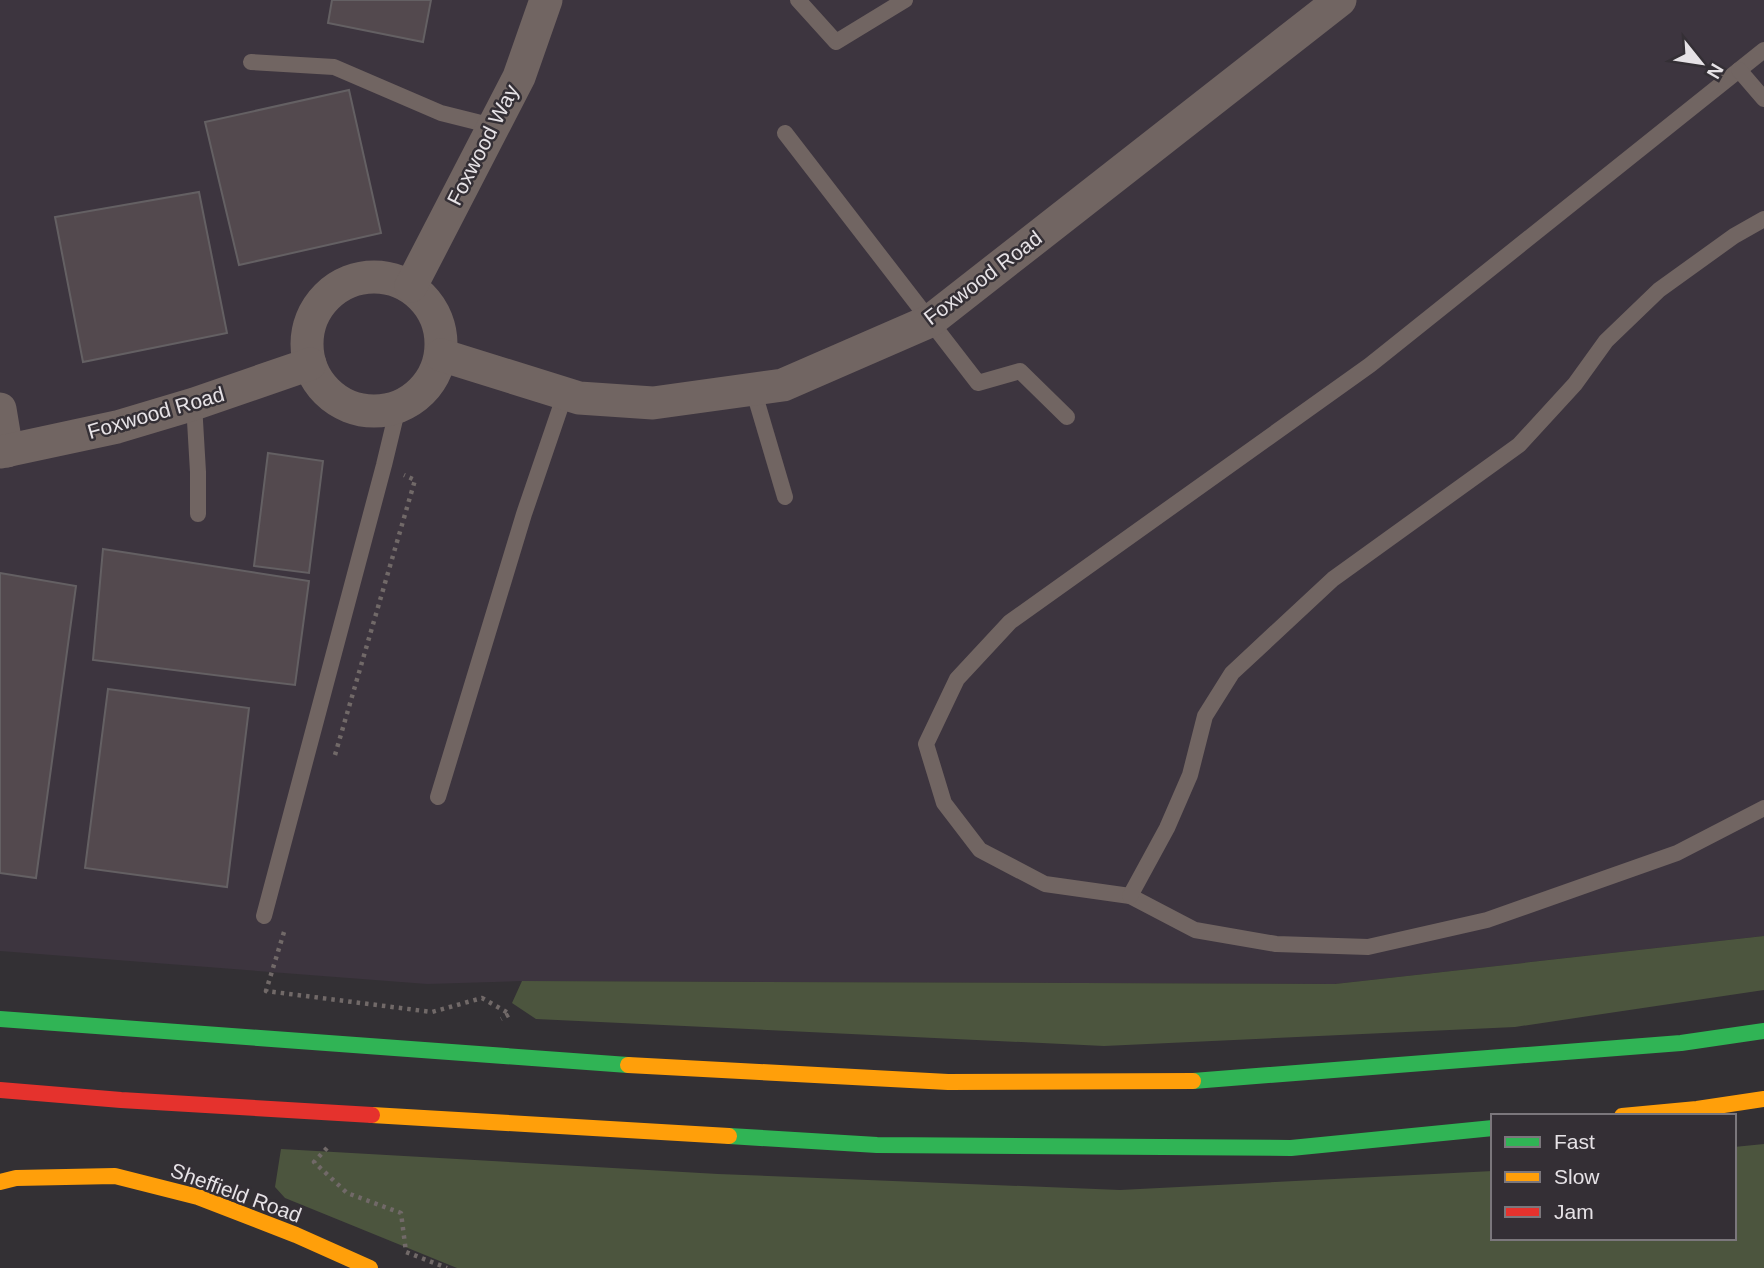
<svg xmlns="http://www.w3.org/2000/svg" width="1764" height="1268" font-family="Helvetica,sans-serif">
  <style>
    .built { fill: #3d353f }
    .green { fill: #4c553e }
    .building { fill: #53494e; stroke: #646063; stroke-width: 2 }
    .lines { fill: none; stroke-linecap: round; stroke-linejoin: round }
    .path { stroke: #716968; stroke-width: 4.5; stroke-dasharray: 3.5 5; stroke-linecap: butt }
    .lane { stroke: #716562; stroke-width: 16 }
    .street { stroke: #716562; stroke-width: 33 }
    .fast { stroke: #30b455; stroke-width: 16 }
    .slow { stroke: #ff9f0a; stroke-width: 16 }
    .jam { stroke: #e5322d; stroke-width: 16 }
    .labels { text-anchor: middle; stroke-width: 5; stroke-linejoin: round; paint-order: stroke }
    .street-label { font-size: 21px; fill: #e6e2e6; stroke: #342f35 }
  </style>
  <rect width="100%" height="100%" fill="#333034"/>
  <!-- built -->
  <path class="built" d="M0 0H1764V936L1335 984 522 981 427 984 0 951Z"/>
  <!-- green -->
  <g class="green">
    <path d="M1764 936V990L1515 1027 1104 1046 536 1019 512 1003 522 981 1335 984Z"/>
    <path d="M1764 1144V1268H457L285 1198 275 1187 281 1149 718 1174 1120 1190 1493 1171V1238H1734V1147Z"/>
  </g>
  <!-- building -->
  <g class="building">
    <path d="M332 0H431L423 42 328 23Z"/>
    <path d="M349 90 381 233 239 265 205 122Z"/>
    <path d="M199 192 227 333 83 362 55 217Z"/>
    <path d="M268 453 323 461 309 573 254 566Z"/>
    <path d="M103 549 309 581 295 685 93 660Z"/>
    <path d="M0 573 76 586 36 878 0 873Z"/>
    <path d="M108 689 249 708 227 887 85 868Z"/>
  </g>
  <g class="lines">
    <!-- path -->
    <g class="path">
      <path d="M335 755 415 480 404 475"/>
      <path d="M284 932 266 991 432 1012 482 998 510 1014 501 1019"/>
      <path d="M327 1148 314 1162 347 1193 401 1213 406 1252 447 1268"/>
    </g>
    <!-- lane -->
    <g class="lane">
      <path d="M798 0 836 42 905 0"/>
      <path d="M1764 50 1370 365 1010 622 957 679 926 744 944 803 980 850 1045 884 1130 896 1195 930 1276 944 1368 947 1487 920 1677 853 1764 808"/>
      <path d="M251 62 334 67 441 113 493 126"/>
      <path d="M1739 70 1764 99"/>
      <path d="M785 133 978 383 1020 371 1067 417"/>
      <path d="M753 389 785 497"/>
      <path d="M194 404 198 472V514"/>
      <path d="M438 797 524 514 565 394"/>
      <path d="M1130 896 1167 828 1190 775 1205 716 1232 673 1333 579 1519 445 1575 384 1606 341 1659 290 1734 236 1764 219"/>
      <path d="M264 916 384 465 398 407"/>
    </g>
    <!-- street -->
    <g class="street">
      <circle cx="374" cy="344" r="67"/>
      <path d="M411 286 519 77 546 0"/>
      <path d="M441 355 579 398 653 403 783 385 930 321 1340 0"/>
      <path d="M0 409 7 451"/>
      <path d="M0 452 117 427 194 404 310 364"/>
    </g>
    <!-- fast -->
    <g class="fast">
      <path d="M0 1019 628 1065"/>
      <path d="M1193 1081 1681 1043 1764 1031"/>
      <path d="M729 1136 877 1145 1291 1148 1493 1128"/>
    </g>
    <!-- slow -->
    <g class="slow">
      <path d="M628 1065 948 1082 1193 1081"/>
      <path d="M372 1115 729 1136"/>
      <path d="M1622 1116 1697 1109 1764 1099"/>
      <path d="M0 1182 16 1178 115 1176 198 1197 296 1235 370 1268"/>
    </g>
    <!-- jam -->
    <path class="jam" d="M0 1090 121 1100 372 1115"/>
  </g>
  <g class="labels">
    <!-- street labels -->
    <g class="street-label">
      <text transform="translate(483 145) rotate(-63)" y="7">Foxwood Way</text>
      <text transform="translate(983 278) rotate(-37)" y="7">Foxwood Road</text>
      <text transform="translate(156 413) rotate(-16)" y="7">Foxwood Road</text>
      <text transform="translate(236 1193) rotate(20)" y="7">Sheffield Road</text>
    </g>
  </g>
  <!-- legend -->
  <rect x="1491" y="1114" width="245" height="126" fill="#342f35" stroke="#7b777c" stroke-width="2"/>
  <rect x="1505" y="1137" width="35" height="10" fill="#30b455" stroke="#7b777c" stroke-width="2"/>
  <text x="1554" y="1149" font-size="21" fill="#e6e2e6">Fast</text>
  <rect x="1505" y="1172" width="35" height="10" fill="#ff9f0a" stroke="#7b777c" stroke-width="2"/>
  <text x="1554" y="1184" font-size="21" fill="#e6e2e6">Slow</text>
  <rect x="1505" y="1207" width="35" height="10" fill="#e5322d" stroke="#7b777c" stroke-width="2"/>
  <text x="1554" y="1219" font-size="21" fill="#e6e2e6">Jam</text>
  <!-- north arrow -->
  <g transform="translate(1701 63) rotate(120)" stroke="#342f35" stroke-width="5" paint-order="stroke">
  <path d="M0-5L12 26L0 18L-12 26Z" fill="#e6e2e6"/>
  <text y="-10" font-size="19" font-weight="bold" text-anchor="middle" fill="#e6e2e6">N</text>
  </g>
</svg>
